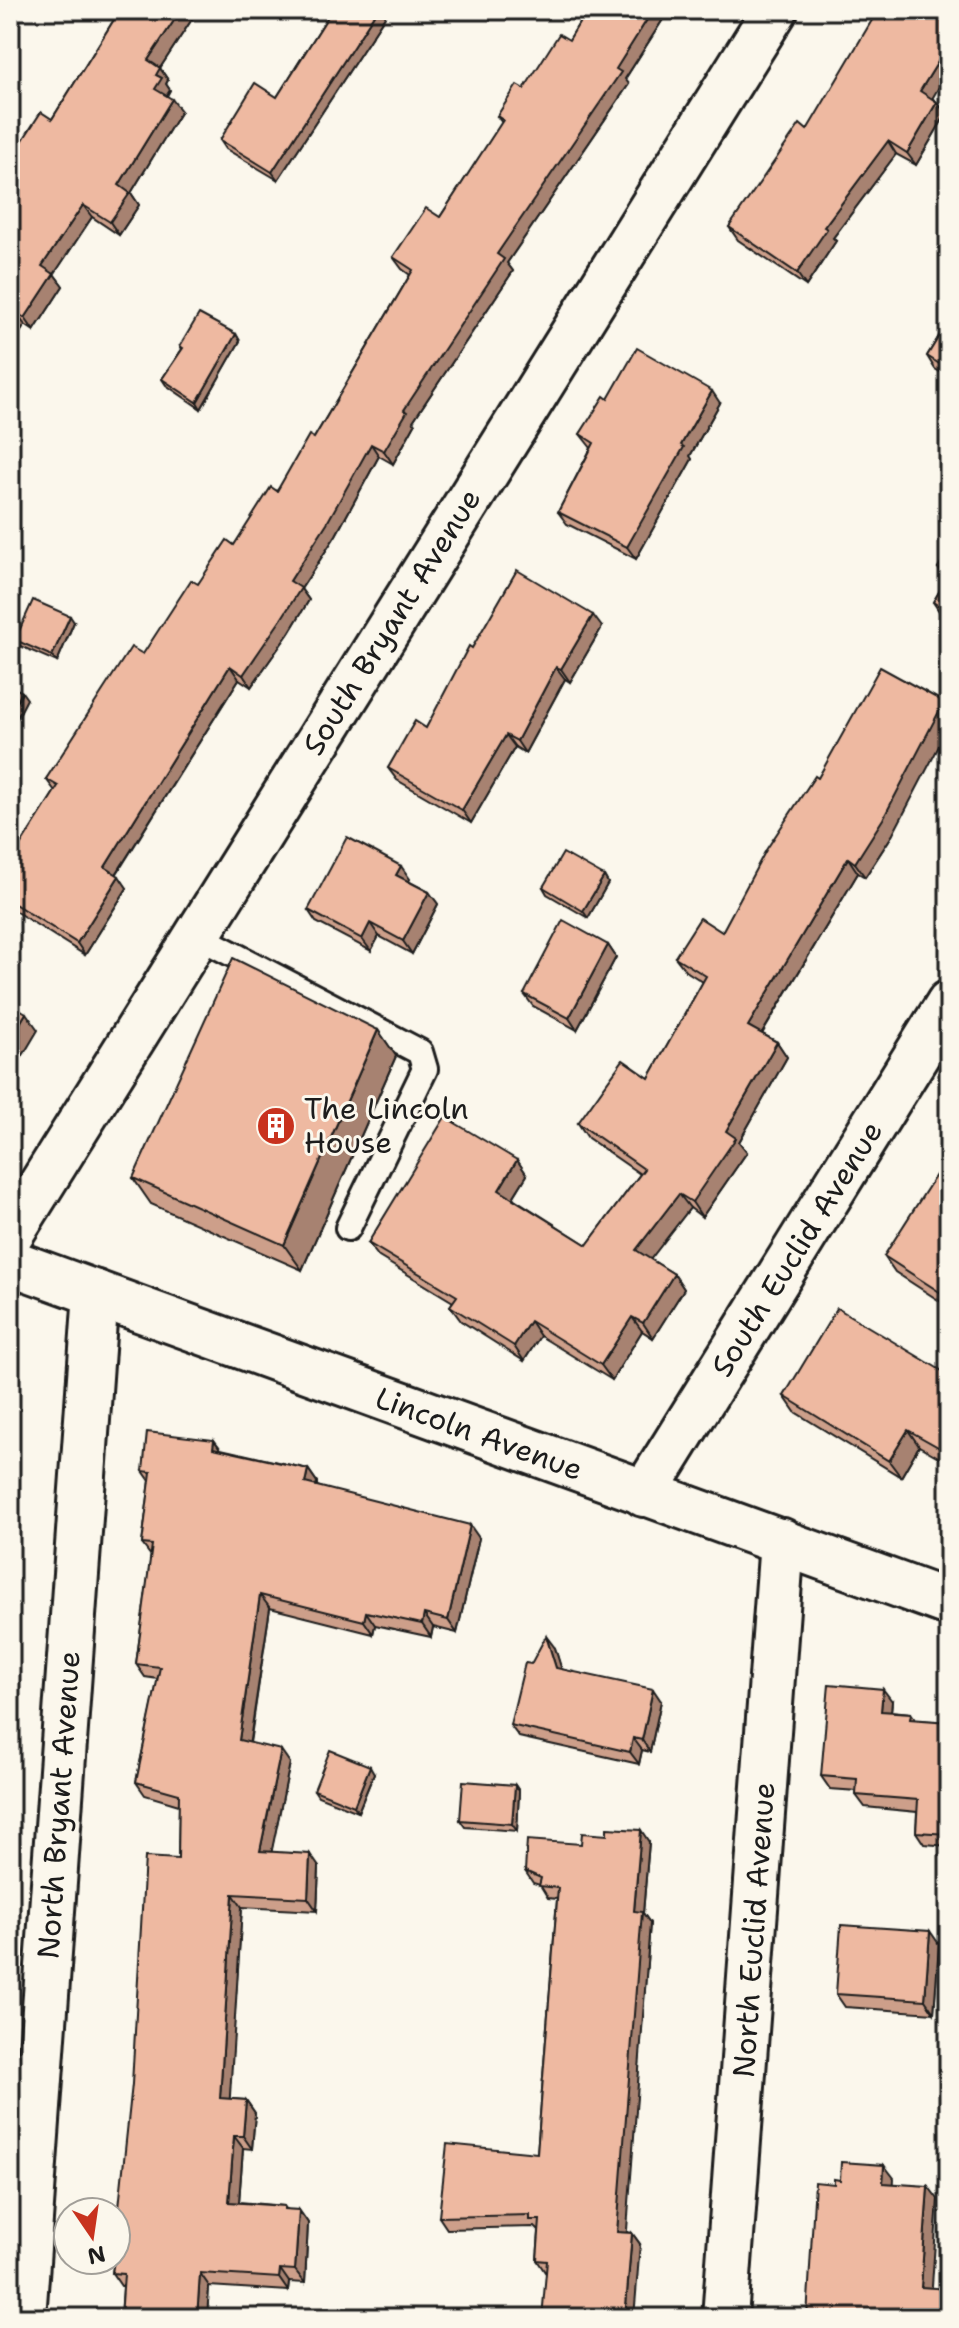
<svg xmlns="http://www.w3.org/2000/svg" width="959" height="2328" font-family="'Shantell Sans',sans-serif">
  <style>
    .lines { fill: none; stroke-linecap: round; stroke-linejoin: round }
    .lane-casing { stroke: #1c1c1c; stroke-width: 30 }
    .street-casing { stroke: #1c1c1c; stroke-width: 50 }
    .secondary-casing { stroke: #1c1c1c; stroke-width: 50 }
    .lane { stroke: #fbf7ec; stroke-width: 24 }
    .street { stroke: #fbf7ec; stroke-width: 44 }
    .secondary { stroke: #fbf7ec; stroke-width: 44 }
    .wall { fill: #cd9f8a; stroke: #1c1c1c; stroke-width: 2 }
    .shaded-wall { fill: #a78271; stroke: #1c1c1c; stroke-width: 2 }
    .building { fill: #eeb9a1; stroke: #1c1c1c; stroke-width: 2 }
    .labels { text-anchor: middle; stroke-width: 6; stroke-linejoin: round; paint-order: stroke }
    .street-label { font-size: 30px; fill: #1c1c1c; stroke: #fbf7ec }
    .poi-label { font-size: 30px; fill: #1c1c1c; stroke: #fbf7ec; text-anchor: start }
  </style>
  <rect width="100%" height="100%" fill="#fbf7ec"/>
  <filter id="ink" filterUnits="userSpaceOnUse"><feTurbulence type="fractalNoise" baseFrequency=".0125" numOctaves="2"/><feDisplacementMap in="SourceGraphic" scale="16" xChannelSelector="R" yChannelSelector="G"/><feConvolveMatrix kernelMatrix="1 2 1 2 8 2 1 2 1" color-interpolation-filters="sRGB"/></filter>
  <g filter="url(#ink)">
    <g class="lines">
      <defs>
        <path id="lane" d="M196 935 420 1052 425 1069 348 1228"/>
        <g id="street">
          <path d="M10 1235 775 10"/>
          <path d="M644 1494 949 1003"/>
          <path d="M23 2318 96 1293"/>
          <path d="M725 2318 782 1541"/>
        </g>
        <path id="secondary" d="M10 1262 949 1603"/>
      </defs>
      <!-- lane casing -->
      <use href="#lane" class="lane-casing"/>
      <!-- street casing -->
      <use href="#street" class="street-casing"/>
      <!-- secondary casing -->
      <use href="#secondary" class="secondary-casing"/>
      <!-- lane -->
      <use href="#lane" class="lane"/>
      <!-- street -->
      <use href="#street" class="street"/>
      <!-- secondary -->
      <use href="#secondary" class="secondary"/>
    </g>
    <!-- wall -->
    <g class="wall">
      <path d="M120 10H198L160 68 168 80 166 84 170 90 167 96 181 111 131 193 139 205 119 235 92 217 54 274 63 286 34 331 25 325 10 348V160L52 119Z"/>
      <path d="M332 10H389L278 180 226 149 220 140 277 97Z"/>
      <path d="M587 10H669L625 79 629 84 507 263 513 271 413 421 415 424 393 464 379 456 336 535 301 589 309 600 289 633 251 687 239 679 116 875 127 888 85 955 10 908V862L55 791 46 779 198 584 234 545 277 491 314 438 410 275 402 269 393 257 440 217 502 123 497 116 524 89 569 40Z"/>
      <path d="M932 98 937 102 946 114 916 165 896 154 833 238 836 241 806 286 738 240 729 227 807 130Z"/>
      <path d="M949 320V377L935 369 927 356Z"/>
      <path d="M236 334 240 341 201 409 166 385 162 379 182 349 180 346Z"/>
      <path d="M608 399 720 403 690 456 692 459 636 559 567 524 558 512 591 448 580 434Z"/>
      <path d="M949 550V619L941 614 933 602 946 580 938 568Z"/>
      <path d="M74 622 57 662 20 646 15 640Z"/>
      <path d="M602 627 570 682 565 679 525 753 515 747 471 823 397 780 388 768 426 728 472 648Z"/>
      <path d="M893 834 865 877 858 873 762 1034 777 1042 787 1057 739 1142 747 1152 702 1217 690 1208 650 1259 674 1274 684 1289 653 1338 642 1331 612 1380 540 1336 524 1361 461 1321 450 1306 453 1302 379 1257 368 1243 517 1160 527 1175 513 1198 587 1245 640 1174 588 1138 578 1123 649 1078 703 982 686 971 675 957Z"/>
      <path d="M604 876 608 883 588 918 547 894 543 887Z"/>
      <path d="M410 879 408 881 429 892 438 904 412 954 379 936 371 951 316 922 308 910Z"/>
      <path d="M608 945 616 957 577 1030 533 1006 524 994Z"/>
      <path d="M378 1030 396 1056 302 1270 151 1204 133 1178Z"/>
      <path d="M949 1184V1307L895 1272 884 1256Z"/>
      <path d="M949 1375V1463L919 1446 901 1477 795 1412 784 1396Z"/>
      <path d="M214 1440 221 1449 308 1469 317 1482V1486L479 1538 457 1633 433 1627 431 1637 375 1625 373 1634 270 1608 250 1743 290 1763 271 1852 319 1867 317 1911 242 1907 229 2099 246 2100 255 2113 252 2149 243 2148 239 2202 284 2206 287 2210H299L308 2223 305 2283 289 2282 288 2291 209 2286 207 2318H121L123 2286H121L112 2273 178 1859 179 1805 145 1795 136 1782 158 1679 145 1677 136 1664 151 1556 142 1544 150 1481 143 1471Z"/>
      <path d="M555 1648 561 1669 661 1701 650 1752 642 1750 639 1764 519 1737 510 1725 531 1664Z"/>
      <path d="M892 1701 891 1711 911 1713 916 1720 949 1722V1846L924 1844 916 1832 917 1812 865 1807 856 1795 857 1791 830 1789 821 1776Z"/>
      <path d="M374 1773 358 1812 318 1796 314 1790Z"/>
      <path d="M515 1785 519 1791 517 1831 465 1827 460 1820Z"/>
      <path d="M649 1842 643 1913 650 1923 626 2232 632 2233 640 2244 545 2272 537 2260 539 2231 535 2227 447 2229 439 2217 537 2153 557 1899 548 1898 540 1885 533 1883 525 1871 581 1844Z"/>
      <path d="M939 1944 934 2013 845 2007 836 1994Z"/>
    </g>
    <!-- shaded-wall -->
    <g class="shaded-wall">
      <path d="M181 10H198L160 68 168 80 166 84 170 90 163 101 155 89 148 60Z"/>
      <path d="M377 10H389L278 180 272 172Z"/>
      <path d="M653 10H669L625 79 629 84 507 263 513 271 413 421 415 424 393 464 384 451 404 410 497 254Z"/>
      <path d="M949 44V70L929 104 920 91Z"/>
      <path d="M172 99 181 111 131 193 139 205 119 235 110 222 119 185Z"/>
      <path d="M937 102 946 114 916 165 907 153Z"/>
      <path d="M888 141 896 154 833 238 836 241 806 286 797 273 824 227Z"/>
      <path d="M83 205 92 217 51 279 42 266Z"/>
      <path d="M54 274 63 286 34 331 25 318Z"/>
      <path d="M16 313 25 325 10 348V323Z"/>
      <path d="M236 334 240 341 201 409 197 402Z"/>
      <path d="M712 391 720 403 690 456 692 459 636 559 627 547 681 445Z"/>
      <path d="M371 444 379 456 336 535 301 589 309 600 289 633 251 687 243 675 290 581Z"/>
      <path d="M593 615 602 627 570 682 561 669Z"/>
      <path d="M70 616 74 622 57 662 52 656Z"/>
      <path d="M230 666 239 679 113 879 105 867Z"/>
      <path d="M556 667 565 679 525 753 517 741Z"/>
      <path d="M22 692 27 699 10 732V716Z"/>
      <path d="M944 702 949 709V727L893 834 865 877 855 863Z"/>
      <path d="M506 735 515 747 471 823 462 810Z"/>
      <path d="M848 858 858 873 758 1040 748 1026Z"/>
      <path d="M401 866 410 879 405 888 396 875Z"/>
      <path d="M119 876 127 888 85 955 77 943Z"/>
      <path d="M604 876 608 883 588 918 583 911Z"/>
      <path d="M429 892 438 904 412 954 403 941Z"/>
      <path d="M370 923 379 936 371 951 362 939Z"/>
      <path d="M608 945 616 957 577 1030 569 1018Z"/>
      <path d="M26 1013 38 1030 10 1077V1040Z"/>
      <path d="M378 1030 396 1056 302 1270 284 1245Z"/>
      <path d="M777 1042 787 1057 739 1142 747 1152 702 1217 692 1202 726 1131Z"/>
      <path d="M517 1160 527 1175 509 1204 499 1190Z"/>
      <path d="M679 1194 690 1208 646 1265 636 1250Z"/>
      <path d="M674 1274 684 1289 653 1338 643 1323Z"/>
      <path d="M632 1317 642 1331 612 1380 601 1365Z"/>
      <path d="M530 1321 540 1336 524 1361 514 1346Z"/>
      <path d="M908 1430 919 1446 901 1477 889 1461Z"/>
      <path d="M214 1440 223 1453 213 1448Z"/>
      <path d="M308 1469 317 1482 314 1496 305 1483Z"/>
      <path d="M470 1525 479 1538 457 1633 448 1620Z"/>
      <path d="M260 1595 270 1608 248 1753 239 1740Z"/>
      <path d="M366 1612 375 1625 373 1634 364 1621Z"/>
      <path d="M424 1614 433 1627 431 1637 422 1624Z"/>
      <path d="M546 1636 555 1648 565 1680 556 1668Z"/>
      <path d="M653 1689 661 1701 650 1752 642 1740Z"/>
      <path d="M883 1689 892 1701 890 1723 881 1711Z"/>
      <path d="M633 1738 642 1750 639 1764 630 1752Z"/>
      <path d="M281 1750 290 1763 269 1864 260 1851Z"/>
      <path d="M370 1766 374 1773 358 1812 354 1806Z"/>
      <path d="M515 1785 519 1791 517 1831 512 1824Z"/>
      <path d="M641 1830 649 1842 643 1913 650 1923 626 2243 617 2232 634 1911Z"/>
      <path d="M310 1854 319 1867 317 1911 308 1898Z"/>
      <path d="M233 1894 242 1907 229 2111 220 2098Z"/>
      <path d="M930 1931 939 1944 934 2013 925 2000Z"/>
      <path d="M246 2100 255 2113 252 2149 243 2136Z"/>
      <path d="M234 2136 243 2148 238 2215 229 2202Z"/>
      <path d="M884 2165 894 2178 893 2196 883 2183Z"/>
      <path d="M928 2186 938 2199 931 2300 921 2287Z"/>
      <path d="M299 2210 308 2223 305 2283 295 2270Z"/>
      <path d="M632 2233 640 2244 634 2318H625Z"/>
      <path d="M280 2269 289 2282 288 2291 279 2278Z"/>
      <path d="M200 2273 209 2286 207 2318H197Z"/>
    </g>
    <!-- building -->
    <g class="building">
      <path d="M120 10H181L148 60 160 68 156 75 162 78 155 89 172 99 119 185 130 193 110 222 83 205 42 266 54 274 25 318 16 313 10 323V160L41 112 52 119Z"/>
      <path d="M332 10H377L272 172 220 140 255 83 277 97Z"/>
      <path d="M587 10H653L616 69 621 72 497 254 504 259 404 410 407 412 384 451 371 444 327 523 290 581 301 588 280 621 243 675 230 666 105 867 119 876 77 943 10 901V862L58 786 46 779 131 647 143 654 191 580 198 584 227 540 234 545 271 487 277 491 309 435 314 438 413 270 393 257 426 208 440 217 503 120 497 116 517 85 524 89 559 34 569 40Z"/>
      <path d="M878 10H949V44L920 91 937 102 907 153 888 141 824 227 827 229 797 273 729 227 800 124 807 130Z"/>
      <path d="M199 314 236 334 197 402 162 379 183 348 180 346Z"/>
      <path d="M949 320V370L927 356Z"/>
      <path d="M637 348 712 391 681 445 684 447 627 547 558 512 594 443 580 434 604 396 608 399Z"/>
      <path d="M949 550V575L938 568Z"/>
      <path d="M517 570 593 615 561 669 556 667 517 741 506 735 462 810 388 768 415 721 426 728 469 646 472 648Z"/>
      <path d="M949 576V612L933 602Z"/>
      <path d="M33 600 70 616 52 656 15 640Z"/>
      <path d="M880 667 944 702 883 819 855 863 848 858 748 1026 777 1042 726 1131 736 1138 692 1202 679 1194 636 1250 674 1274 643 1323 632 1317 601 1365 530 1321 514 1346 450 1306 457 1296 368 1243 445 1117 517 1160 499 1190 587 1245 644 1169 578 1123 623 1060 649 1078 706 976 675 957 700 918 722 932 766 850 815 776 818 778Z"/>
      <path d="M10 685 22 692 10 716Z"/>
      <path d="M347 837 401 866 396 875 429 892 403 941 370 923 362 939 308 910Z"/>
      <path d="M563 853 604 876 583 911 543 887Z"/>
      <path d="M563 920 608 945 569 1018 524 994Z"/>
      <path d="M233 958 378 1030 284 1245 133 1178Z"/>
      <path d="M10 1003 26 1013 10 1040Z"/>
      <path d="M936 1175 949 1184V1298L884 1256Z"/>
      <path d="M837 1308 949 1375V1453L908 1430 889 1461 784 1396Z"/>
      <path d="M147 1432 214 1440 213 1448 308 1469 305 1483 470 1525 448 1620 424 1614 422 1624 366 1612 364 1621 260 1595 239 1740 281 1750 260 1851 310 1854 308 1898 233 1894 220 2098 246 2100 243 2136H234L229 2202 284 2206V2209L299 2210 295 2270 280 2269 279 2278 200 2273 197 2318H121L124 2274 112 2273 114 2260H116V2236L132 2084 145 1857 178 1859 179 1794 136 1782 160 1667 136 1664 152 1545 142 1544 151 1472 143 1471Z"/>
      <path d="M546 1636 556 1668 653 1689 642 1740 633 1738 630 1752 510 1725 525 1663 531 1664Z"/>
      <path d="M829 1684 883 1689 881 1711 911 1713 910 1719 949 1722V1834L916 1832 918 1800 856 1795 857 1779 821 1776Z"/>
      <path d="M330 1750 370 1766 354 1806 314 1790Z"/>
      <path d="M463 1781 515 1785 512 1824 460 1820Z"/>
      <path d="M607 1828 641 1830 634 1911 642 1912 617 2232 632 2233 625 2318H628H542L547 2261 537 2260 540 2220H530V2215L439 2217 447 2144 537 2153 558 1888 539 1886 541 1878 525 1871 527 1840 581 1844 582 1833 607 1835Z"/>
      <path d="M841 1925 930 1931 925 2000 836 1994Z"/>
      <path d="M841 2162 884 2165 883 2183 928 2186 921 2287 949 2289V2318H807L815 2182 834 2184V2179L840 2180Z"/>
    </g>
  </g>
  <!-- icons -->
  <defs>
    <symbol id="building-disc" viewBox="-11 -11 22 22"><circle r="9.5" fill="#c8321e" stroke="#fbf7ec"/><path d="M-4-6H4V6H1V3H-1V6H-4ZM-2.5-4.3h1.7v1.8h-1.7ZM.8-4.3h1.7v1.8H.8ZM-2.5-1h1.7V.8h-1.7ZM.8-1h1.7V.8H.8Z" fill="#fff"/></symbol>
  </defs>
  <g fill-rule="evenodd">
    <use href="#building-disc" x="254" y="1104" width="44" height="44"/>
  </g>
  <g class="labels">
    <!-- street labels -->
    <g class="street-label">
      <text transform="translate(392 622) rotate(-58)" y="10">South Bryant Avenue</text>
      <text transform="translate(797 1249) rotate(-58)" y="10">South Euclid Avenue</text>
      <text transform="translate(479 1434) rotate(20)" y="10">Lincoln Avenue</text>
      <text transform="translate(59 1805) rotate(-86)" y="10">North Bryant Avenue</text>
      <text transform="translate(754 1930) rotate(-86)" y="10">North Euclid Avenue</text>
    </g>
    <!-- poi labels -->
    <g class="poi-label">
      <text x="304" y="1119">The Lincoln<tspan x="304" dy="34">House</tspan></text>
    </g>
  </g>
  <!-- margin -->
  <rect width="959" height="2328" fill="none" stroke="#fbf7ec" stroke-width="40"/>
  <rect x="20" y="20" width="919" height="2288" fill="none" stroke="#1c1c1c" stroke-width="3" filter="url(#ink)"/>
  <!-- north arrow -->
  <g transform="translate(92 2236) rotate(167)"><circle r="38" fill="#fbf7ec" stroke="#a29f99" stroke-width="2"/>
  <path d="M0-6L14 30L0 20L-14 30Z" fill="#c8321e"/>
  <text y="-12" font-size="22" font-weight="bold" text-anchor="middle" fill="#1c1c1c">N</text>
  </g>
</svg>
